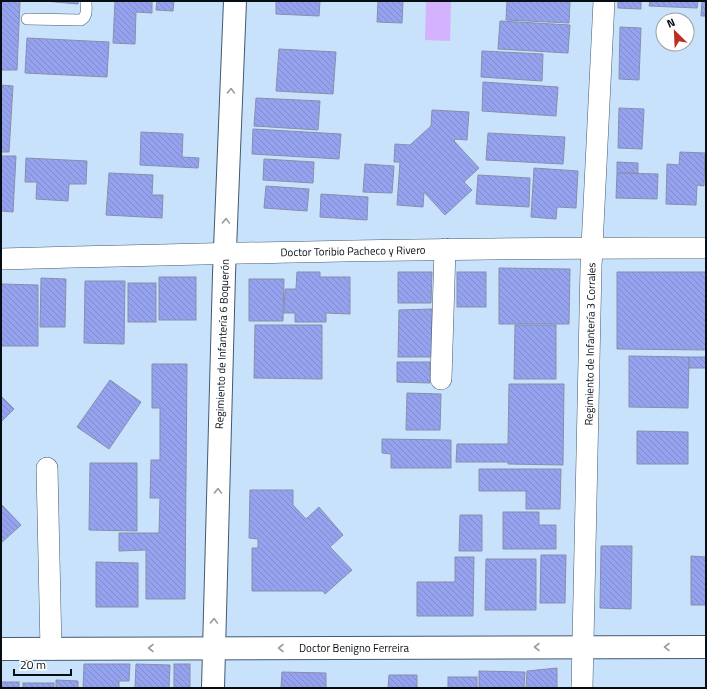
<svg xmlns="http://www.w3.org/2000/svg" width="707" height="689" font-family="'Titillium Web',sans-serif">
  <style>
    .park { fill: #d4b2fe }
    .building { fill: url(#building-back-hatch); stroke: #888eab }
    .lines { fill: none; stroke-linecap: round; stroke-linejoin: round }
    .service-casing { stroke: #435a6f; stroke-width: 12 }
    .minor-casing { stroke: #435a6f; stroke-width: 22 }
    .tertiary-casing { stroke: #435a6f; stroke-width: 24 }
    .service { stroke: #fff; stroke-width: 11 }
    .minor { stroke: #fff; stroke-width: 21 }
    .tertiary { stroke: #fff; stroke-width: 22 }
    .oneway { stroke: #9b9ea1 }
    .labels { text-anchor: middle; stroke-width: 4; stroke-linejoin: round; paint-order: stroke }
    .street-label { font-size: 11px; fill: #050d15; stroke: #fff }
  </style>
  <defs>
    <pattern id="building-back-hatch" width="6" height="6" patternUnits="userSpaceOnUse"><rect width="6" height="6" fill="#95a3ef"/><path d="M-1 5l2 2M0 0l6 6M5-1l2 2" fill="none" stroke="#7f8bcc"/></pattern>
  </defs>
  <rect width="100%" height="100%" fill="#c8e2fb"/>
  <!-- park -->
  <path class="park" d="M426 1H451L450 41 425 40Z"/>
  <!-- building -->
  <g class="building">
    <path d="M1 1H20L17 70H1Z"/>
    <path d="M44 1H78V4Z"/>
    <path d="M115 1H152V13L136 12 135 44 113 43Z"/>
    <path d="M157 1H174L173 11 156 10Z"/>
    <path d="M276 1H320L319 16 276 14Z"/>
    <path d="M378 1H403L402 23 377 22Z"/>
    <path d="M507 1H570L569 23 506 20Z"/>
    <path d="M618 1H641V9L618 8Z"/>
    <path d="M650 1H698L697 8 649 6Z"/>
    <path d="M702 1H706V16H701Z"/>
    <path d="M500 21 570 25 568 53 498 49Z"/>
    <path d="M620 27 641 28 639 80 619 79Z"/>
    <path d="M27 38 109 42 107 77 25 73Z"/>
    <path d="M279 49 336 52 333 94 276 91Z"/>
    <path d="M482 51 543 54 542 81 481 77Z"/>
    <path d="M483 82 558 87 556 116 482 111Z"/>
    <path d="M1 85 13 86 9 152H1Z"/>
    <path d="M256 98 320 101 318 130 254 126Z"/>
    <path d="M619 108 644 109 642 149 618 148Z"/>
    <path d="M432 110 469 112 467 140 455 139 454 141 479 168 464 182 472 190 445 215 424 192 423 207 397 205 400 162H394L395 144 410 145 431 126Z"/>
    <path d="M253 129 341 134 339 159 252 154Z"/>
    <path d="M141 132 183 134 182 157 199 158 198 168 140 165Z"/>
    <path d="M488 133 565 137 563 164 486 160Z"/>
    <path d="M680 152 705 153 704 186 697 185 696 205 666 204 667 164 679 165Z"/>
    <path d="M1 156H16L13 212 1 211Z"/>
    <path d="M26 158 87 161 86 184H69L68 201 36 199 37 182H25Z"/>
    <path d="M264 159 314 162 313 183 263 180Z"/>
    <path d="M617 162 638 163V173H617Z"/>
    <path d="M365 164 394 166 392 193 363 192Z"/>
    <path d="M534 168 578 171 576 208 557 207 556 219 531 217Z"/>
    <path d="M109 173 153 175 152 195H163L162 218 106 215Z"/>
    <path d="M617 173 658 174 657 199 616 198Z"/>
    <path d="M478 175 530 178 529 207 476 204Z"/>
    <path d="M266 186 309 189 307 211 264 208Z"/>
    <path d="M321 194 368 197 367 220 320 217Z"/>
    <path d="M499 268 570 269 569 324H499Z"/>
    <path d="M297 272H320V277H350V314L326 313V322H295V313H284L285 289H296Z"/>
    <path d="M398 272H432L431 303H398Z"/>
    <rect x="457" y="272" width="29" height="35"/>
    <path d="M617 272H706V350L617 349Z"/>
    <rect x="159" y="277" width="37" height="43"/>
    <path d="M41 278 66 279 65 327H40Z"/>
    <path d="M249 279H284L283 321H249Z"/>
    <path d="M85 281H125L124 344 84 343Z"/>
    <rect x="128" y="283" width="28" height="39"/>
    <path d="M1 284 38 285V346H1Z"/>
    <path d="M432 309 431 357H398L399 310Z"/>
    <path d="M255 325H322V379L254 378Z"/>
    <path d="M515 325H556V379H514Z"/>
    <path d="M629 356 689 357 688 408 629 407Z"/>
    <rect x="689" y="357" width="17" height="11"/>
    <path d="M397 362H430V383L397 382Z"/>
    <path d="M152 364H187L185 599H146V550L119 551V533H159L160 498H150L151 460H160V408H152Z"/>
    <path d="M110 380 141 402 109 449 77 427Z"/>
    <path d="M509 384H564L563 465 508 464V462H456L457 444H508Z"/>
    <path d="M407 393 441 394 440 430H406Z"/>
    <path d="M1 396 14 409 1 422Z"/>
    <path d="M637 431 688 432V464H637Z"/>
    <path d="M382 439 451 440V468H391V454L382 453Z"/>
    <path d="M90 463H137V531L89 530Z"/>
    <path d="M479 469H561L560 509H526V491H479Z"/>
    <path d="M250 490H293V505L306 519 319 507 343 535 330 547 352 570 325 594 323 591H252V548H258V539L249 538Z"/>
    <path d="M1 504 21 525 1 543Z"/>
    <path d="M503 512H539V525H556V549H503Z"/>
    <path d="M460 515H482V551H459Z"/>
    <path d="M601 546H632L631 609 600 608Z"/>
    <path d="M541 555H566L565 603H540Z"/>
    <path d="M691 556 706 557V605H691Z"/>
    <path d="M455 557H474L473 616H417V582H455Z"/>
    <path d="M486 559H536V610H485Z"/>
    <path d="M96 562 138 563V607H96Z"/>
    <path d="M84 664H130L129 681H119V688H83Z"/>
    <path d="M136 664 170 665 169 688H135Z"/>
    <rect x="174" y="664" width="16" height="24"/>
    <path d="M557 668V688H526L527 671Z"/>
    <path d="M479 671 525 672 524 688H479Z"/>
    <path d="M282 672 326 673V688H281Z"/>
    <path d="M389 675H417V688H388Z"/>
    <rect x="448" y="677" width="29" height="11"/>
    <path d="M56 680 78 681V688H56Z"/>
    <rect x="1" y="682" width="18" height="6"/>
    <rect x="23" y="683" width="31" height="5"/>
  </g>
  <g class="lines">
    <defs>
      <path id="service" d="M27 19 81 20C88 16 86 9 86 1"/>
      <g id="minor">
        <path d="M1 259C236 253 471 247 706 248"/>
        <path d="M441 379 445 249"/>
        <path d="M47 468 51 649"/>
        <path d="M582 688 591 267 604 1"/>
      </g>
      <g id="tertiary">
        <path d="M1 649 706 647"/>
        <path d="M213 688 224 274 235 1"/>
      </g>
    </defs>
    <!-- service casing -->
    <use href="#service" class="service-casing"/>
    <!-- minor casing -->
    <use href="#minor" class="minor-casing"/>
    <!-- tertiary casing -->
    <use href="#tertiary" class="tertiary-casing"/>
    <!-- service -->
    <use href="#service" class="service"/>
    <!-- minor -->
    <use href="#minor" class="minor"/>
    <!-- tertiary -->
    <use href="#tertiary" class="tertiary"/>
  </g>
  <!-- one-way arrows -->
  <defs><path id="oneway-chevron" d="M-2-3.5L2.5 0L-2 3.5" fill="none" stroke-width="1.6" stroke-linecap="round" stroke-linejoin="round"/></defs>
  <g class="oneway">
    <use href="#oneway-chevron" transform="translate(231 91) rotate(-88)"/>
    <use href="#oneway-chevron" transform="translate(226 221) rotate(-88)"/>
    <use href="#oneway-chevron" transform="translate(218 491) rotate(-88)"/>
    <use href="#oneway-chevron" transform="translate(214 621) rotate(-88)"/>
    <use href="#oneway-chevron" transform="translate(537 647) rotate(180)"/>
    <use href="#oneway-chevron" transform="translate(667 647) rotate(180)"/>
    <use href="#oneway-chevron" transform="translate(151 648) rotate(180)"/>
    <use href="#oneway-chevron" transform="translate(281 648) rotate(180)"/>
  </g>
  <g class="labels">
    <!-- street labels -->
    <g class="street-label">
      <text transform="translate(353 251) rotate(-1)" y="4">Doctor Toribio Pacheco y Rivero</text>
      <text transform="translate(222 344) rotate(-88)" y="4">Regimiento de Infantería 6 Boquerón</text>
      <text transform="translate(590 344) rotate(-89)" y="4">Regimiento de Infantería 3 Corrales</text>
      <text x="354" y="652">Doctor Benigno Ferreira</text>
    </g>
  </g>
  <!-- border -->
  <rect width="707" height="689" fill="none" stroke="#050d15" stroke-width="4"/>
  <!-- north arrow -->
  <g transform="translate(675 32) rotate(336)"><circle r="19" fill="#ffffff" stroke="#9b9ea1"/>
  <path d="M0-3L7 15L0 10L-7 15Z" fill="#bb2e20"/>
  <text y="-6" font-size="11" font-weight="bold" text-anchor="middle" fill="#050d15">N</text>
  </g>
  <!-- scale -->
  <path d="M14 669v6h57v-6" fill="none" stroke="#050d15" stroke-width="2"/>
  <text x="20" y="669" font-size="12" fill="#050d15" stroke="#ffffff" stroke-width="3" paint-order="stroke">20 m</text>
</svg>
